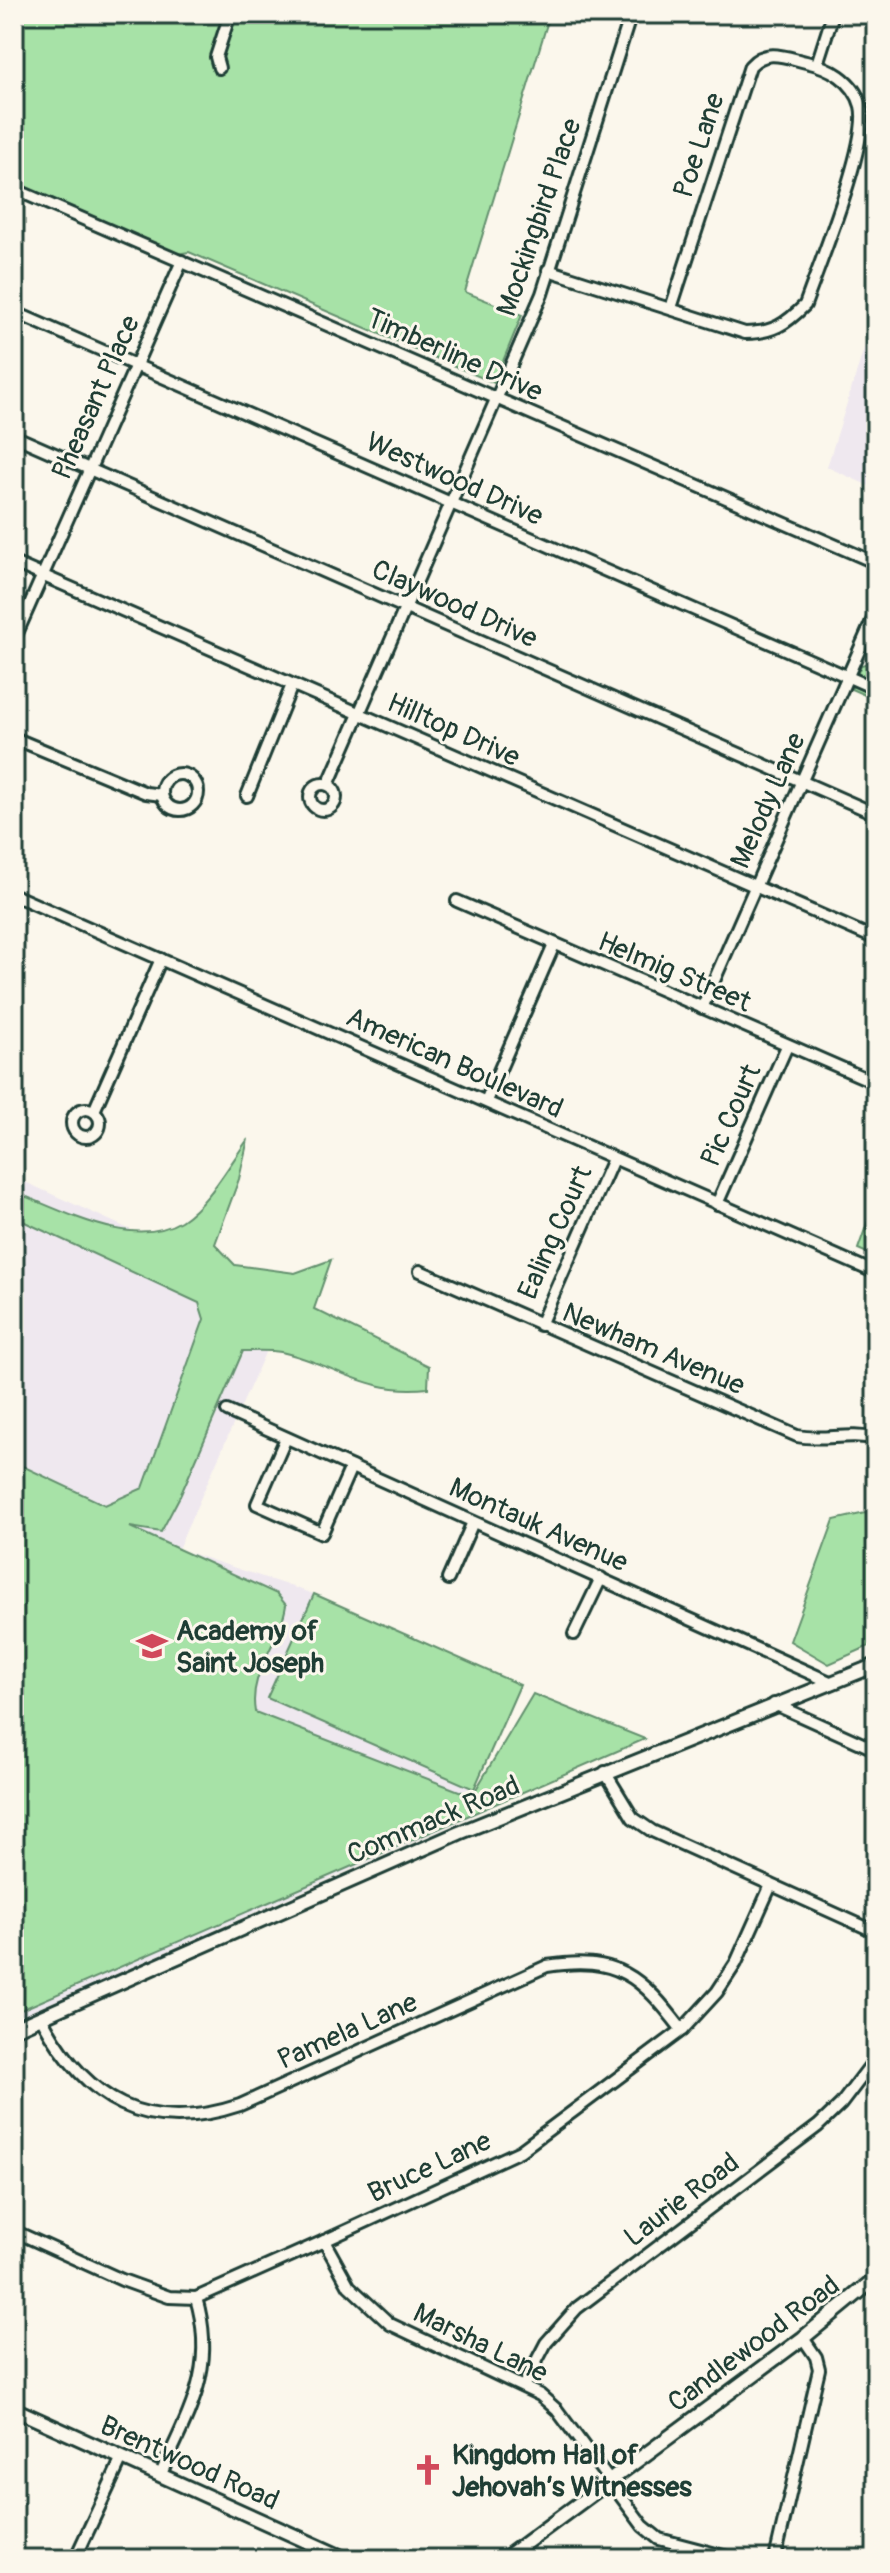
<svg xmlns="http://www.w3.org/2000/svg" width="890" height="2573" font-family="Pangolin,sans-serif">
  <style>
    .built { fill: #efe8ef }
    .green { fill: #a7e2a7; stroke: #63906e; stroke-width: 2 }
    .lines { fill: none; stroke-linecap: round; stroke-linejoin: round }
    .stream { stroke: #569297; stroke-width: 3 }
    .minor-casing { stroke: #1f3d34; stroke-width: 16 }
    .tertiary-casing { stroke: #1f3d34; stroke-width: 18 }
    .minor { stroke: #fbf7ec; stroke-width: 10 }
    .tertiary { stroke: #fbf7ec; stroke-width: 12 }
    .labels { text-anchor: middle; stroke-width: 6; stroke-linejoin: round; paint-order: stroke }
    .street-label { font-size: 28px; fill: #1f3d34; stroke: #fbf7ec }
    .poi-label { font-size: 28px; font-weight: bold; fill: #1f3d34; stroke: #fbf7ec; text-anchor: start }
  </style>
  <rect width="100%" height="100%" fill="#fbf7ec"/>
  <filter id="ink" filterUnits="userSpaceOnUse"><feTurbulence type="fractalNoise" baseFrequency=".0125" numOctaves="2"/><feDisplacementMap in="SourceGraphic" scale="16" xChannelSelector="R" yChannelSelector="G"/><feConvolveMatrix kernelMatrix="1 2 1 2 8 2 1 2 1" color-interpolation-filters="sRGB"/></filter>
  <g filter="url(#ink)">
    <!-- built -->
    <g class="built">
      <path d="M876 310V489L827 467Z"/>
      <path d="M14 1177 288 1301 178 1549 314 1594 267 1698 503 1802 14 2019Z"/>
    </g>
    <!-- green -->
    <g class="green">
      <path d="M14 14H550L465 292 522 315 494 383 189 252 176 254 14 183Z"/>
      <path d="M873 662 876 663V700L851 689 861 665Z"/>
      <path d="M248 1139 239 1179 215 1244 235 1265 295 1273 331 1260 314 1309 429 1366 428 1388C365 1395 336 1364 281 1352 269 1350 255 1351 243 1351L181 1494 161 1532 130 1527 277 1594 286 1605C280 1645 248 1671 255 1712L472 1796 533 1694 645 1739 14 2013V1462L105 1505 143 1488 204 1319 199 1303 14 1217V1192C61 1209 132 1251 181 1221 208 1204 229 1165 248 1139Z"/>
      <path d="M876 1198V1257L858 1249Z"/>
      <path d="M865 1513 876 1519V1643L829 1664 790 1641 834 1520Z"/>
      <path d="M314 1594 520 1685 474 1789 267 1698Z"/>
    </g>
    <g class="lines">
      <!-- stream -->
      <path class="stream" d="M867 673 876 678"/>
      <defs>
        <g id="minor">
          <path d="M817 64 833 14"/>
          <path d="M219 68 216 57 230 14"/>
          <path d="M14 189 876 563"/>
          <path d="M548 270 745 333C773 333 786 324 805 305 819 265 870 141 861 106 854 80 829 67 806 62 785 57 766 48 750 66L671 308"/>
          <path d="M14 312 876 689"/>
          <path d="M14 436 876 814"/>
          <path d="M14 563 876 939"/>
          <path d="M14 640 182 261"/>
          <path d="M14 738 146 793 162 795"/>
          <circle cx="180" cy="792" r="18"/>
          <circle cx="323" cy="797" r="13"/>
          <path d="M328 785 542 294 631 14"/>
          <path d="M247 796 292 685"/>
          <path d="M14 895 876 1273"/>
          <path d="M457 901 876 1083"/>
          <path d="M702 1008 876 612"/>
          <path d="M486 1101 554 945"/>
          <circle cx="86" cy="1123" r="14"/>
          <path d="M94 1111 161 959"/>
          <path d="M717 1204 787 1046"/>
          <path d="M420 1271 797 1436C824 1441 849 1432 876 1439"/>
          <path d="M540 1325 613 1159"/>
          <path d="M227 1411 830 1682"/>
          <path d="M286 1438 257 1504 322 1533 351 1467"/>
          <path d="M448 1579 473 1522"/>
          <path d="M574 1634 601 1578"/>
          <path d="M774 1704 876 1750"/>
          <path d="M605 1772 633 1818 652 1831 876 1932"/>
          <path d="M41 2017C85 2101 147 2136 240 2105L547 1966C617 1955 641 1976 682 2030"/>
          <path d="M14 2231 122 2280 169 2297 196 2298 324 2241 520 2151 682 2030 717 1992 736 1963 771 1885"/>
          <path d="M324 2241 349 2286 390 2324 540 2395 557 2410 643 2526 659 2539 735 2559"/>
          <path d="M524 2385 546 2343 577 2308 818 2126 841 2104 876 2058"/>
          <path d="M161 2474C189 2411 217 2369 196 2298"/>
          <path d="M75 2559 122 2458"/>
          <path d="M775 2559 819 2369 816 2357 803 2338"/>
        </g>
        <g id="tertiary">
          <path d="M14 2029 459 1833 876 1665"/>
          <path d="M14 2409 346 2559"/>
          <path d="M504 2559 803 2338 876 2278"/>
        </g>
      </defs>
      <!-- minor casing -->
      <use href="#minor" class="minor-casing"/>
      <!-- tertiary casing -->
      <use href="#tertiary" class="tertiary-casing"/>
      <!-- minor -->
      <use href="#minor" class="minor"/>
      <!-- tertiary -->
      <use href="#tertiary" class="tertiary"/>
    </g>
  </g>
  <!-- icons -->
  <defs>
    <symbol id="school-bare" viewBox="-9 -9 18 18"><path d="M0-5L7-2L0 1L-7-2ZM-4 1L0 2.5L4 1V4Q0 6-4 4Z" fill="#d1495b" stroke="#fbf7ec" stroke-width="2.5" paint-order="stroke"/></symbol>
    <symbol id="church-bare" viewBox="-9 -9 18 18"><path d="M-1.2-6h2.4v3.5h3.3v2.4h-3.3V6h-2.4V-.1h-3.3v-2.4h3.3Z" fill="#d1495b" stroke="#fbf7ec" stroke-width="2.5" paint-order="stroke"/></symbol>
  </defs>
  <g fill-rule="evenodd">
    <use href="#school-bare" x="130" y="1624" width="44" height="44"/>
    <use href="#church-bare" x="406" y="2448" width="44" height="44"/>
  </g>
  <g class="labels">
    <!-- street labels -->
    <g class="street-label">
      <text transform="translate(698 145) rotate(-72)" y="10">Poe Lane</text>
      <text transform="translate(538 217) rotate(-71)" y="10">Mockingbird Place</text>
      <text transform="translate(455 354) rotate(24)" y="10">Timberline Drive</text>
      <text transform="translate(95 397) rotate(-66)" y="10">Pheasant Place</text>
      <text transform="translate(455 478) rotate(24)" y="10">Westwood Drive</text>
      <text transform="translate(455 603) rotate(24)" y="10">Claywood Drive</text>
      <text transform="translate(454 729) rotate(24)" y="10">Hilltop Drive</text>
      <text transform="translate(767 800) rotate(-66)" y="10">Melody Lane</text>
      <text transform="translate(675 971) rotate(23)" y="10">Helmig Street</text>
      <text transform="translate(455 1062) rotate(24)" y="10">American Boulevard</text>
      <text transform="translate(730 1115) rotate(-66)" y="10">Pic Court</text>
      <text transform="translate(554 1232) rotate(-66)" y="10">Ealing Court</text>
      <text transform="translate(654 1348) rotate(23)" y="10">Newham Avenue</text>
      <text transform="translate(539 1524) rotate(24)" y="10">Montauk Avenue</text>
      <text transform="translate(433 1819) rotate(-23)" y="10">Commack Road</text>
      <text transform="translate(347 2030) rotate(-24)" y="10">Pamela Lane</text>
      <text transform="translate(429 2166) rotate(-25)" y="10">Bruce Lane</text>
      <text transform="translate(681 2199) rotate(-37)" y="10">Laurie Road</text>
      <text transform="translate(481 2342) rotate(26)" y="10">Marsha Lane</text>
      <text transform="translate(753 2343) rotate(-37)" y="10">Candlewood Road</text>
      <text transform="translate(190 2462) rotate(24)" y="10">Brentwood Road</text>
    </g>
    <!-- poi labels -->
    <g class="poi-label">
      <text x="176" y="1640">Academy of<tspan x="176" dy="32">Saint Joseph</tspan></text>
      <text x="452" y="2464">Kingdom Hall of<tspan x="452" dy="32">Jehovah’s Witnesses</tspan></text>
    </g>
  </g>
  <!-- margin -->
  <rect width="890" height="2573" fill="none" stroke="#fbf7ec" stroke-width="48"/>
  <rect x="24" y="24" width="842" height="2525" fill="none" stroke="#1f3d34" stroke-width="3" filter="url(#ink)"/>
</svg>
